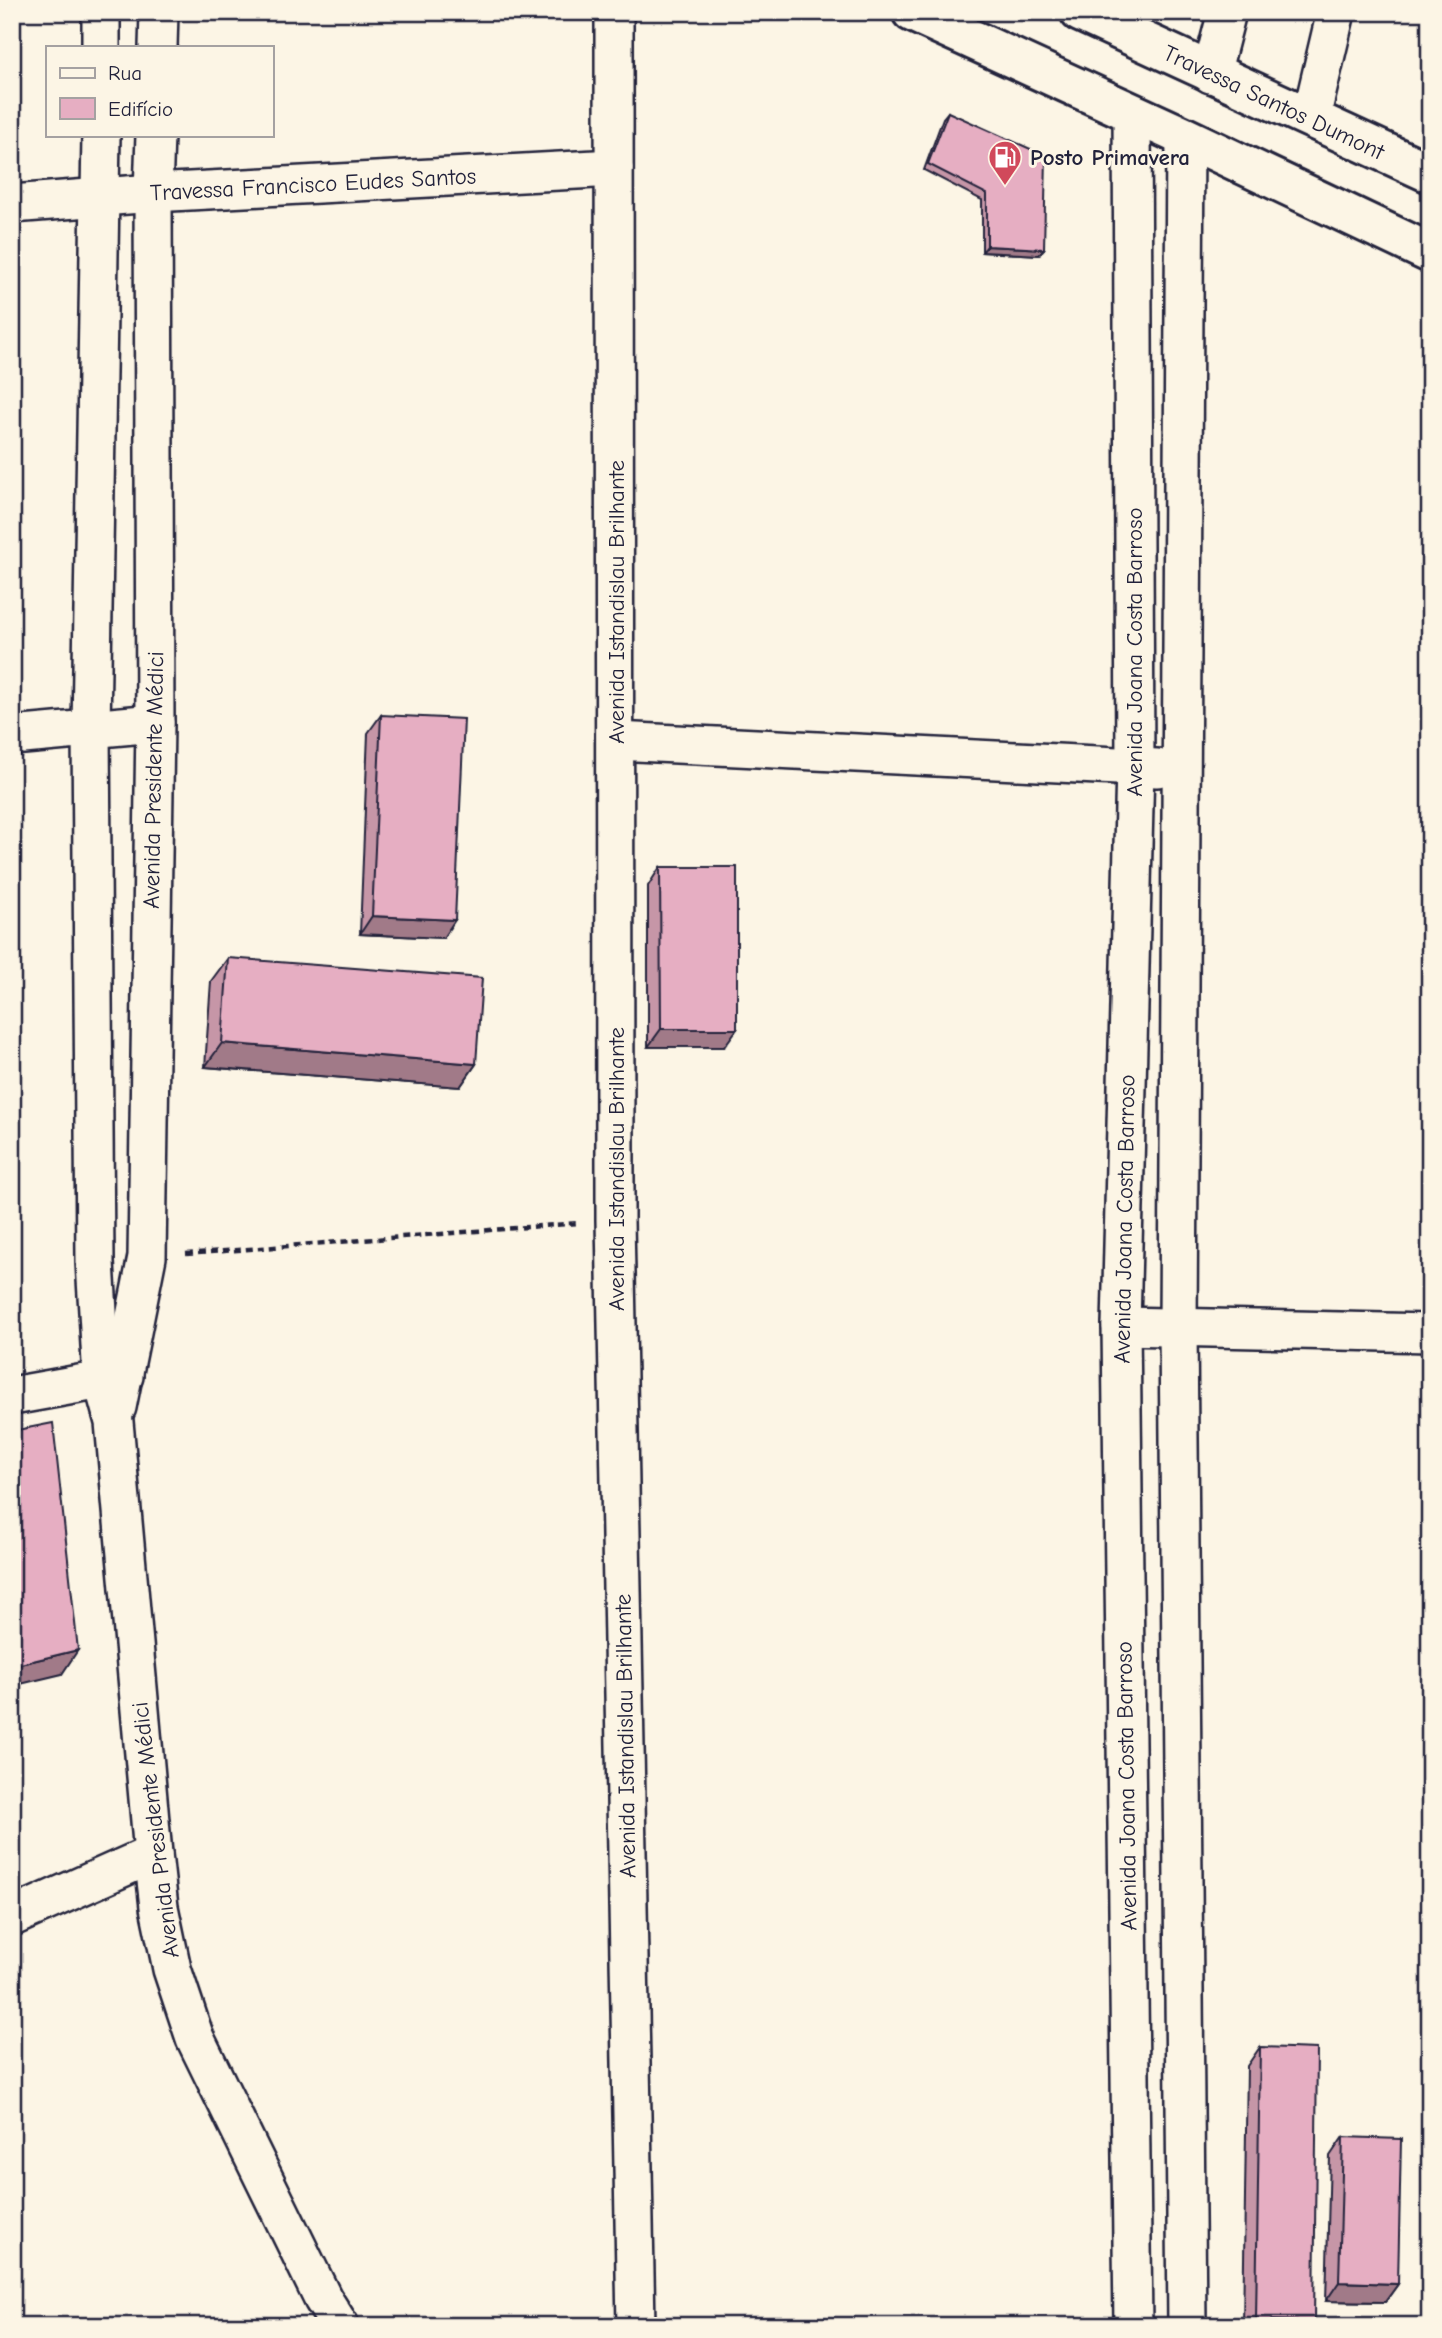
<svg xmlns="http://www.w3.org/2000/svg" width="1442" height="2338" font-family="'Comic Neue',sans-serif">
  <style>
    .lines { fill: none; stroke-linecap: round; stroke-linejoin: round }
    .street-casing { stroke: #22223b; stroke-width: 42 }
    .secondary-casing { stroke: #22223b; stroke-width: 44 }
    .path { stroke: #22223b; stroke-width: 4.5; stroke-dasharray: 7 5; stroke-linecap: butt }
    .street { stroke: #fcf5e5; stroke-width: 37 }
    .secondary { stroke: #fcf5e5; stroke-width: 38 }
    .wall { fill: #c696a7; stroke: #22223b; stroke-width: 2 }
    .shaded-wall { fill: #a17a88; stroke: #22223b; stroke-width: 2 }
    .building { fill: #e6aec2; stroke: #22223b; stroke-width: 2 }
    .labels { text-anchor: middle; stroke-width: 6; stroke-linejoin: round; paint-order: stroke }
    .street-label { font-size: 23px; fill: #22223b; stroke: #fcf5e5 }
    .poi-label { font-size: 23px; font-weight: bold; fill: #22223b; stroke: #fcf5e5; text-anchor: start }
  </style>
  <rect width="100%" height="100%" fill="#fcf5e5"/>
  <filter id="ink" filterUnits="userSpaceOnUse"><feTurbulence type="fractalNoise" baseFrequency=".0143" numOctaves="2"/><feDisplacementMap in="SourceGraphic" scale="14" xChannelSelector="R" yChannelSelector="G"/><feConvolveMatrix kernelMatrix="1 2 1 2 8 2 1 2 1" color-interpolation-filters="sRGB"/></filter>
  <g filter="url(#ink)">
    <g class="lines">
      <defs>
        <g id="street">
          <path d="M614 12 615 1220 636 2326"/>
          <path d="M101 47V12"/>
          <path d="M158 47 159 12"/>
          <path d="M1211 74 1227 12"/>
          <path d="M1132 113 1135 766 1121 1326 1133 2326"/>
          <path d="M1311 118 1336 12"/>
          <path d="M101 135 91 728 95 1262 102 1379 114 1422 153 1854 159 1907 172 1969 195 2038 323 2299 340 2326"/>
          <path d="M1185 137 1178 1328 1187 2326"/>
          <path d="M12 204 153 193 614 168"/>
          <path d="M12 736 155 723"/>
          <path d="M616 741 1157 768"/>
          <path d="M1121 1326 1430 1333"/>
          <path d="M12 1396 124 1376"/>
          <path d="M117 1407 147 1257 155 723 153 193 155 135"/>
          <path d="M12 1917 153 1854"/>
        </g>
        <g id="secondary">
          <path d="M912 12 1185 137 1430 253"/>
          <path d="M1080 12 1430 173"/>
        </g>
      </defs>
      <!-- street casing -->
      <use href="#street" class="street-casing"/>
      <!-- secondary casing -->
      <use href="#secondary" class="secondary-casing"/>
      <!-- path -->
      <path class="path" d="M186 1254 579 1223"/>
      <!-- street -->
      <use href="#street" class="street"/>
      <!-- secondary -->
      <use href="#secondary" class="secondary"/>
    </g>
    <!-- wall -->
    <g class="wall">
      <path d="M948 112 1039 255 982 252V200L924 170 943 118Z"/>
      <path d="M381 715 443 938 360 934 368 733Z"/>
      <path d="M660 867 724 1047H648V886Z"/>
      <path d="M228 958 476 1064 460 1087 205 1067 211 981Z"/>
      <path d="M1260 2047 1310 2326H1243L1247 2066Z"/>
      <path d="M1343 2137 1398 2284 1385 2302 1326 2301 1330 2156Z"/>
    </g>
    <!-- shaded-wall -->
    <g class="shaded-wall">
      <path d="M987 246 1044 249 1039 255 982 252Z"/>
      <path d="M372 916 455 920 443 938 360 934Z"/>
      <path d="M661 1029H737L724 1047H648Z"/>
      <path d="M222 1043 476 1064 460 1087 205 1067Z"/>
      <path d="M78 1650 62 1674 12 1686V1666Z"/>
      <path d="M1339 2282 1398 2284 1385 2302 1326 2301Z"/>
      <path d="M1256 2320 1314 2321 1310 2326H1252Z"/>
    </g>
    <!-- building -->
    <g class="building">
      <path d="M948 112 1046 156 1044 249 987 246V194L928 164Z"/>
      <path d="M381 715 464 719 455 920 372 916Z"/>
      <path d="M660 867H737V1029H661Z"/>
      <path d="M228 958 482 978 476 1064 222 1043Z"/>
      <path d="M53 1423 78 1650 12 1666V1431Z"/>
      <path d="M1260 2047 1317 2049 1314 2321 1256 2320Z"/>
      <path d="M1343 2137 1401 2139 1398 2284 1339 2282Z"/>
    </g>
  </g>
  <!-- icons -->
  <defs>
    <symbol id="fuel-pin" viewBox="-11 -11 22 30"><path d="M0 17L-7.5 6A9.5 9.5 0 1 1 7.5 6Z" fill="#d1495b" stroke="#fcf5e5"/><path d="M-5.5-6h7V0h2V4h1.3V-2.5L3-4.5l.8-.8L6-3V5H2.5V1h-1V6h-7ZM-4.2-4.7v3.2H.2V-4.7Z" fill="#fff"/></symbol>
  </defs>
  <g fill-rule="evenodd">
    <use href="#fuel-pin" x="986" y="138" width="38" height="52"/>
  </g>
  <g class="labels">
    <!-- street labels -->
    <g class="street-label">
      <text transform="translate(1274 102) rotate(25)" y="8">Travessa Santos Dumont</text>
      <text transform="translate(313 184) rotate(-3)" y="8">Travessa Francisco Eudes Santos</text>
      <text transform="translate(616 602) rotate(-90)" y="8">Avenida Istandislau Brilhante</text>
      <text transform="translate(1134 652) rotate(-90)" y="8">Avenida Joana Costa Barroso</text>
      <text transform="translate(153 780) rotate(-89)" y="8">Avenida Presidente Médici</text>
      <text transform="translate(616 1169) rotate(-90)" y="8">Avenida Istandislau Brilhante</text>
      <text transform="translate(1124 1219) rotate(-89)" y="8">Avenida Joana Costa Barroso</text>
      <text transform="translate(625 1736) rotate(-91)" y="8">Avenida Istandislau Brilhante</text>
      <text transform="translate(1126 1786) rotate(-91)" y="8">Avenida Joana Costa Barroso</text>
      <text transform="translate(155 1830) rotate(-97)" y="8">Avenida Presidente Médici</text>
    </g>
    <!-- poi labels -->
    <g class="poi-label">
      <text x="1030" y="165">Posto Primavera</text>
    </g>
  </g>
  <!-- margin -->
  <rect width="1442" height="2338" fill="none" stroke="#fcf5e5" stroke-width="42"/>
  <rect x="21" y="21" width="1400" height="2296" fill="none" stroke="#22223b" stroke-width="2.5" filter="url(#ink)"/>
  <!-- legend -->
  <rect x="46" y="46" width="228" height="91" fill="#fcf5e5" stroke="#a5a1a1" stroke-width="2"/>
  <rect x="60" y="68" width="35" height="10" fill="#fcf5e5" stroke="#a5a1a1" stroke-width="2"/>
  <text x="108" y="80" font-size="21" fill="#22223b">Rua</text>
  <rect x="60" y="98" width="35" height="21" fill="#e6aec2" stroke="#a5a1a1" stroke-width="2"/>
  <text x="108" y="116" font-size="21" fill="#22223b">Edifício</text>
</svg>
